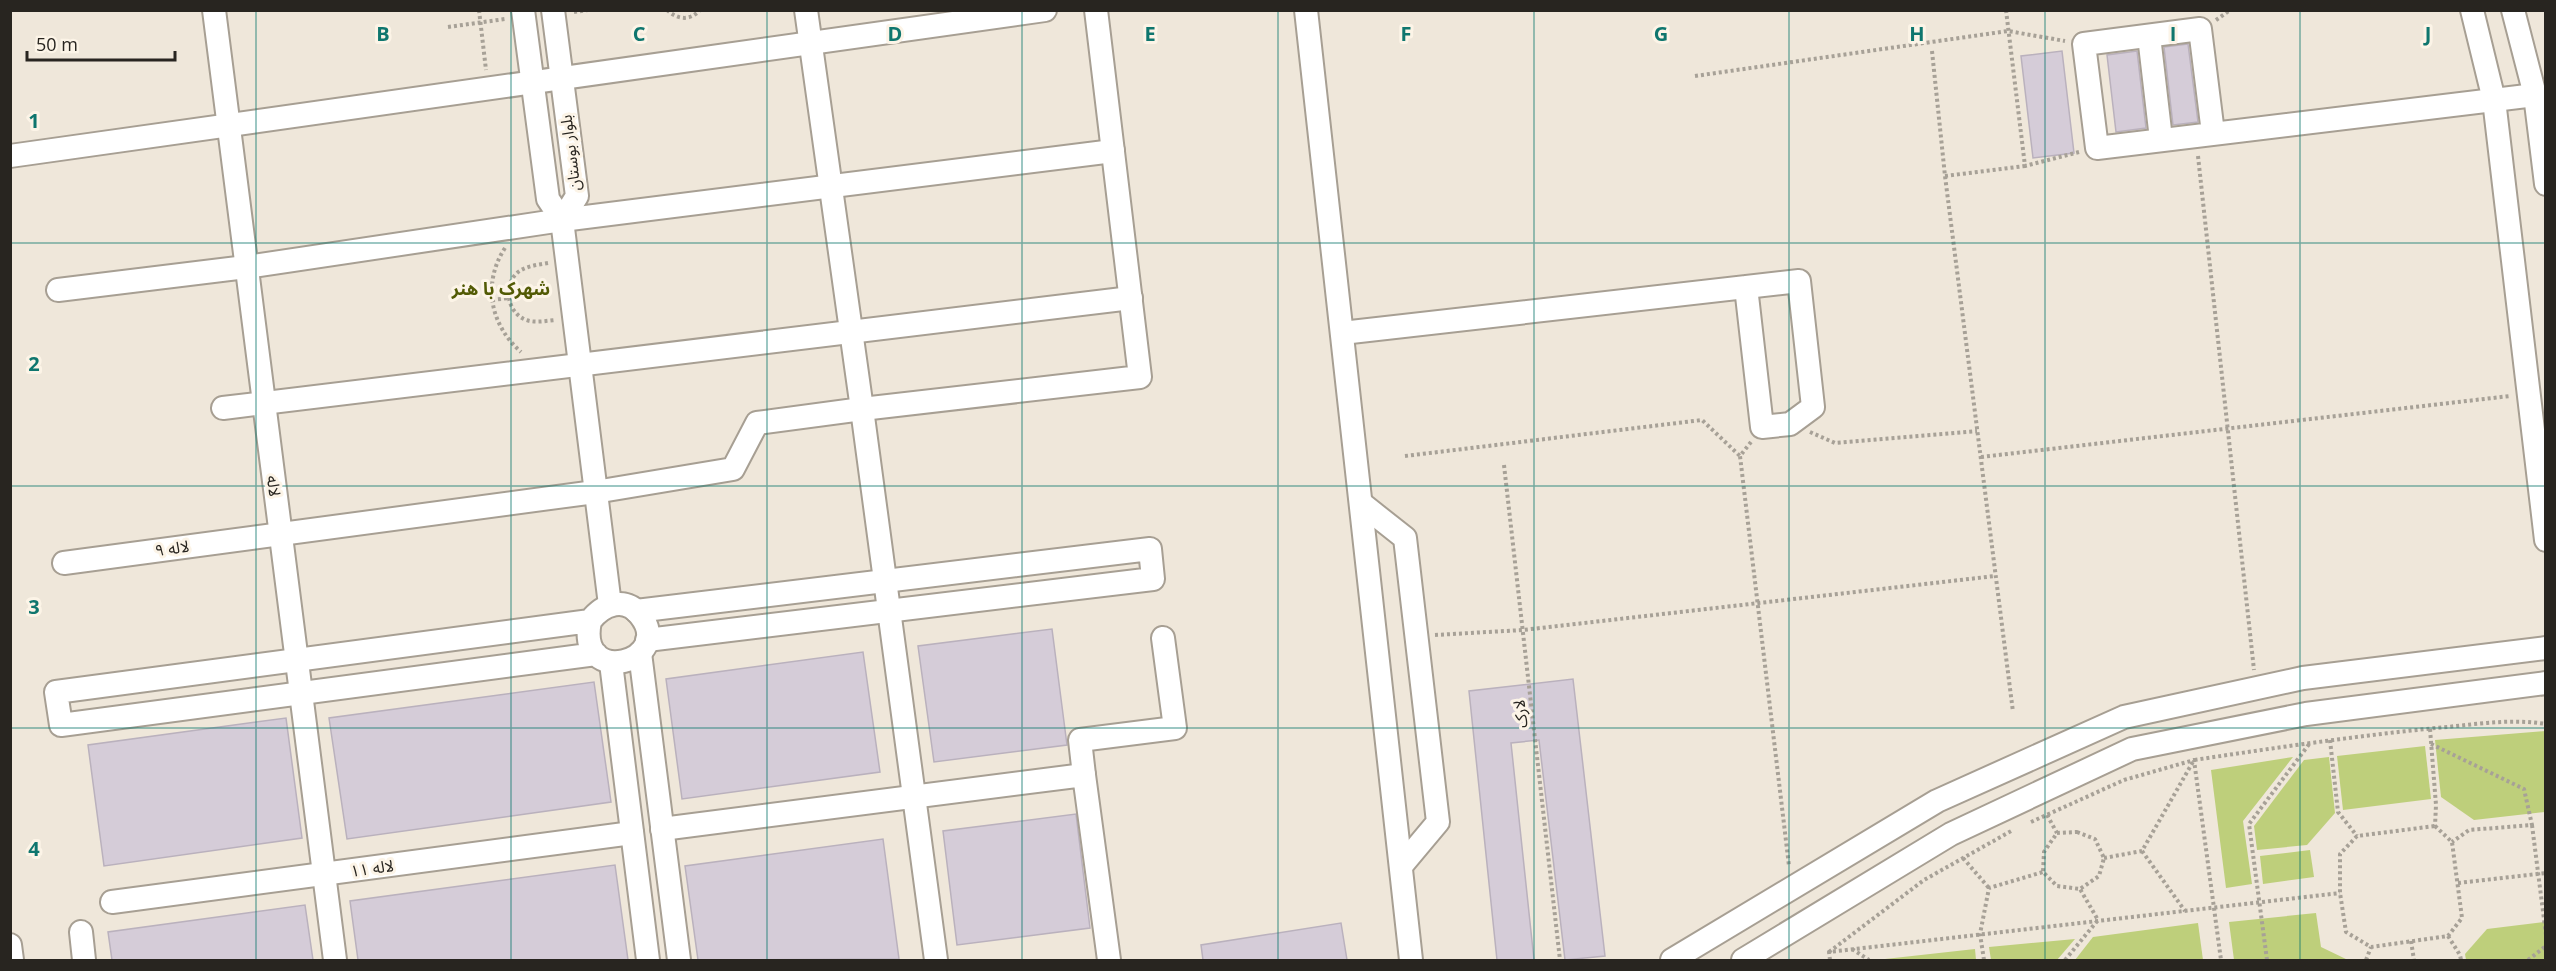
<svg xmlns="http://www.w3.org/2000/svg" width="2556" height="971" font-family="'Open Sans','Noto Sans Arabic',sans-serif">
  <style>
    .green { fill: #becf7b }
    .building { fill: #d5ccd8; stroke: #bab1bd; stroke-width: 1.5 }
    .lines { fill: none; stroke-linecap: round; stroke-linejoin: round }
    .minor-casing { stroke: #a79f93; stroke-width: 26 }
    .path { stroke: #a7a197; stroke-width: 4; stroke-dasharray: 3 3; stroke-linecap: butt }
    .minor { stroke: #fff; stroke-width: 22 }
    .grid { fill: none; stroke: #0f766e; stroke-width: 1.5; stroke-opacity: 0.55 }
    .labels { text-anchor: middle; stroke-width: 6; stroke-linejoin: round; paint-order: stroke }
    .street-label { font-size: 16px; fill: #282520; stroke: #fcf4e7 }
    .neighbourhood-label { font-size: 18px; font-weight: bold; fill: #525a04; stroke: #fcf4e7 }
    .grid-label { font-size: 20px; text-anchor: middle; font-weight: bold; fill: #0f766e; stroke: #fcf4e7; stroke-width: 6; stroke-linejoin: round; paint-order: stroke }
  </style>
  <rect width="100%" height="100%" fill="#efe7da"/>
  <!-- green -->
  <g class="green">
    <path d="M2545 731V812L2474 820 2441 797 2435 740Z"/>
    <path d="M2425 746 2431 799 2343 810 2337 756Z"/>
    <path d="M2293 757 2243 821 2252 884 2226 888 2211 770Z"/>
    <path d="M2329 757 2335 813 2307 845 2257 850 2254 826 2304 760Z"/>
    <path d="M2310 850 2314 877 2263 884 2260 856Z"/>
    <path d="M2316 913 2321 947 2348 960H2234L2229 922Z"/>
    <path d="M2545 922V960H2466L2465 954 2487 929Z"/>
    <path d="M2198 923 2203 960H2075L2093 937Z"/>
    <path d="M2075 939 2057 960H1991L1989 947Z"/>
    <path d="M1975 949 1976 960H1876Z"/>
  </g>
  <!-- building -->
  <g class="building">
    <path d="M2188 44 2198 122 2173 125 2164 47Z"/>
    <path d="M2062 51 2074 153 2033 158 2021 56Z"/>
    <path d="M2137 51 2146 128 2116 132 2107 55Z"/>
    <path d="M1052 629 1067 745 934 762 918 646Z"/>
    <path d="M863 652 880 772 682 799 666 679Z"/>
    <path d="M1573 679 1605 956 1565 960 1539 740 1511 743 1534 960H1497L1469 691Z"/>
    <path d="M594 682 611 802 347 839 329 718Z"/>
    <path d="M286 718 302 838 104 866 88 745Z"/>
    <path d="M1076 814 1090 928 957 945 943 831Z"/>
    <path d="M883 839 899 959 698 960 685 866Z"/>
    <path d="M615 865 628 960H358L350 901Z"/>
    <path d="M305 905 313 960H112L108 932Z"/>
    <path d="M1341 923 1347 960H1203L1201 945Z"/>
  </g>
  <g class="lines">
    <defs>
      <g id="minor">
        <path d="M214 10 335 960"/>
        <path d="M523 10 548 199 562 220 610 605"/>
        <path d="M553 10 577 196 562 220"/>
        <path d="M1306 10 1411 960"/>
        <path d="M2472 10 2494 100 2546 540"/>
        <path d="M2513 10 2535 95 2546 184"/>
        <path d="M2149 36 2161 139"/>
        <path d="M2213 133 2200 29 2084 44 2097 148 2535 95"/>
        <path d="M10 156 1045 10"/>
        <path d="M58 290 246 267 562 220 1113 151"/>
        <path d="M1342 333 1799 281 1813 407 1790 424 1762 427 1746 287"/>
        <path d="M223 408 1131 298"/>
        <path d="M1362 504 1405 538 1438 822 1402 865"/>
        <path d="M64 563 595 492 733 469 757 423 862 409 806 10"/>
        <path d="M636 611 1150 549 1153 579 647 640"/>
        <path d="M590 621C576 690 677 661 640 615 625 596 603 604 590 621L56 692 61 725 596 654"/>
        <path d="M640 653 679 960"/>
        <path d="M611 663 648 960"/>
        <path d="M1084 775 1080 740 1175 728 1163 638"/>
        <path d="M662 829 1084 775 1109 960"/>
        <path d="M112 902 632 833"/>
        <path d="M81 932 84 960"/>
        <path d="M10 945 12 960"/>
        <path d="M936 960 862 409 1140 377 1096 10"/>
        <path d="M1672 960 1937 801 2124 717 2303 678 2546 648"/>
        <path d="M1743 960 1951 834 2132 749 2306 714 2546 683"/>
      </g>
    </defs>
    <!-- minor casing -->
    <use href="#minor" class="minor-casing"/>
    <!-- path -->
    <g class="path">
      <path d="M479 10 486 70"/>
      <path d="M667 10C678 20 690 21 700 10"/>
      <path d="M2006 10 2025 166 2079 152"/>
      <path d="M574 12 588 10"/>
      <path d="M2216 20 2230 10"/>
      <path d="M448 27 505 19"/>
      <path d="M1932 51 1945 176 2013 712"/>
      <path d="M1695 76 2008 31 2065 41"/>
      <path d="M2198 156 2254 670"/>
      <path d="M1945 176 2025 166"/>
      <path d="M505 248C482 283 490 325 521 352"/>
      <path d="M548 263C537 265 525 266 517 273 502 287 508 313 526 320 535 323 545 321 555 320"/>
      <path d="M492 300 509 298"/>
      <path d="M1810 432 1835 443 1977 431"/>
      <path d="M1751 442 1740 456 1789 866"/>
      <path d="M1405 456 1702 420 1740 456"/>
      <path d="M1981 457 2510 396"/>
      <path d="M1504 465 1560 960"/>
      <path d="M1435 635 1523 630 1995 576"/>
      <path d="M2430 729 2436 805 2435 826"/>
      <path d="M2330 740 2338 812 2357 836"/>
      <path d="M2431 744 2524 789 2532 825 2469 830 2452 842"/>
      <path d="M2047 815 2057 833"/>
      <path d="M2031 822 2124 780 2194 760 2221 960"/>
      <path d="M2532 825 2546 935"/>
      <path d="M2435 826 2452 842 2462 918 2448 936 2371 947 2346 932 2340 893V854L2357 836Z"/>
      <path d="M2077 832 2095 839 2104 858 2099 876 2080 889 2057 886 2043 872 2044 852 2057 833Z"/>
      <path d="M2142 851 2185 911"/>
      <path d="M1963 858 1989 888"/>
      <path d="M2104 858 2142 851 2194 760C2274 748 2355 736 2436 728 2472 725 2509 718 2546 724"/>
      <path d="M2458 883 2546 873"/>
      <path d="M2448 936 2460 955 2461 960"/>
      <path d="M2411 941 2414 960"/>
      <path d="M1852 949 1869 960"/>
      <path d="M1829 952 1924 880 2013 830"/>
      <path d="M1830 960 1829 952 2340 893"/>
      <path d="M1984 960 1980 934 1989 888 2043 872"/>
      <path d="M2065 960 2098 920 2080 889"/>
      <path d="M2267 960 2249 824 2310 743"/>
      <path d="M2366 960 2371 947"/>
      <path d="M2528 960 2546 946"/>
    </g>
    <!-- minor -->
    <use href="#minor" class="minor"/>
  </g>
  <!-- grid -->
  <path class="grid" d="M256 10V960M511 10V960M767 10V960M1022 10V960M1278 10V960M1534 10V960M1789 10V960M2045 10V960M2300 10V960M10 243H2546M10 486H2546M10 728H2546"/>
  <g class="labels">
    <!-- street labels -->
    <g class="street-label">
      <text transform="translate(570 153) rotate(-97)" y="6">بلوار بوستان</text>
      <text transform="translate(274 486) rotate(83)" y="6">لاله</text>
      <text transform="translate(172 548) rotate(-8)" y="6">لاله ۹</text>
      <text transform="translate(1520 714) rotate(-96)" y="6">لارک</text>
      <text transform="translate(372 868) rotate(-8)" y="6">لاله ۱۱</text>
    </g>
    <!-- neighbourhood labels -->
    <g class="neighbourhood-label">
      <text x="501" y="295">شهرک با هنر</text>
    </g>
  </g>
  <g class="grid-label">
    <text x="383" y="41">B</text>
    <text x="639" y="41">C</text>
    <text x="895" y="41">D</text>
    <text x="1150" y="41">E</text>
    <text x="1406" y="41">F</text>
    <text x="1661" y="41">G</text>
    <text x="1917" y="41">H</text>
    <text x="2173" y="41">I</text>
    <text x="2428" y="41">J</text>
    <text x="34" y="128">1</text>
    <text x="34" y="371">2</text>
    <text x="34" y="614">3</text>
    <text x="34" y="856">4</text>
  </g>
  <!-- border -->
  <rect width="2556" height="971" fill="none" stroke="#282520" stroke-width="24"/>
  <!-- scale -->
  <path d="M27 51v9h148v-9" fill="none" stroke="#282520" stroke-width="3"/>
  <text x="36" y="51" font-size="18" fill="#282520" stroke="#fcf4e7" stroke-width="4.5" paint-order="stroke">50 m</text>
</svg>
